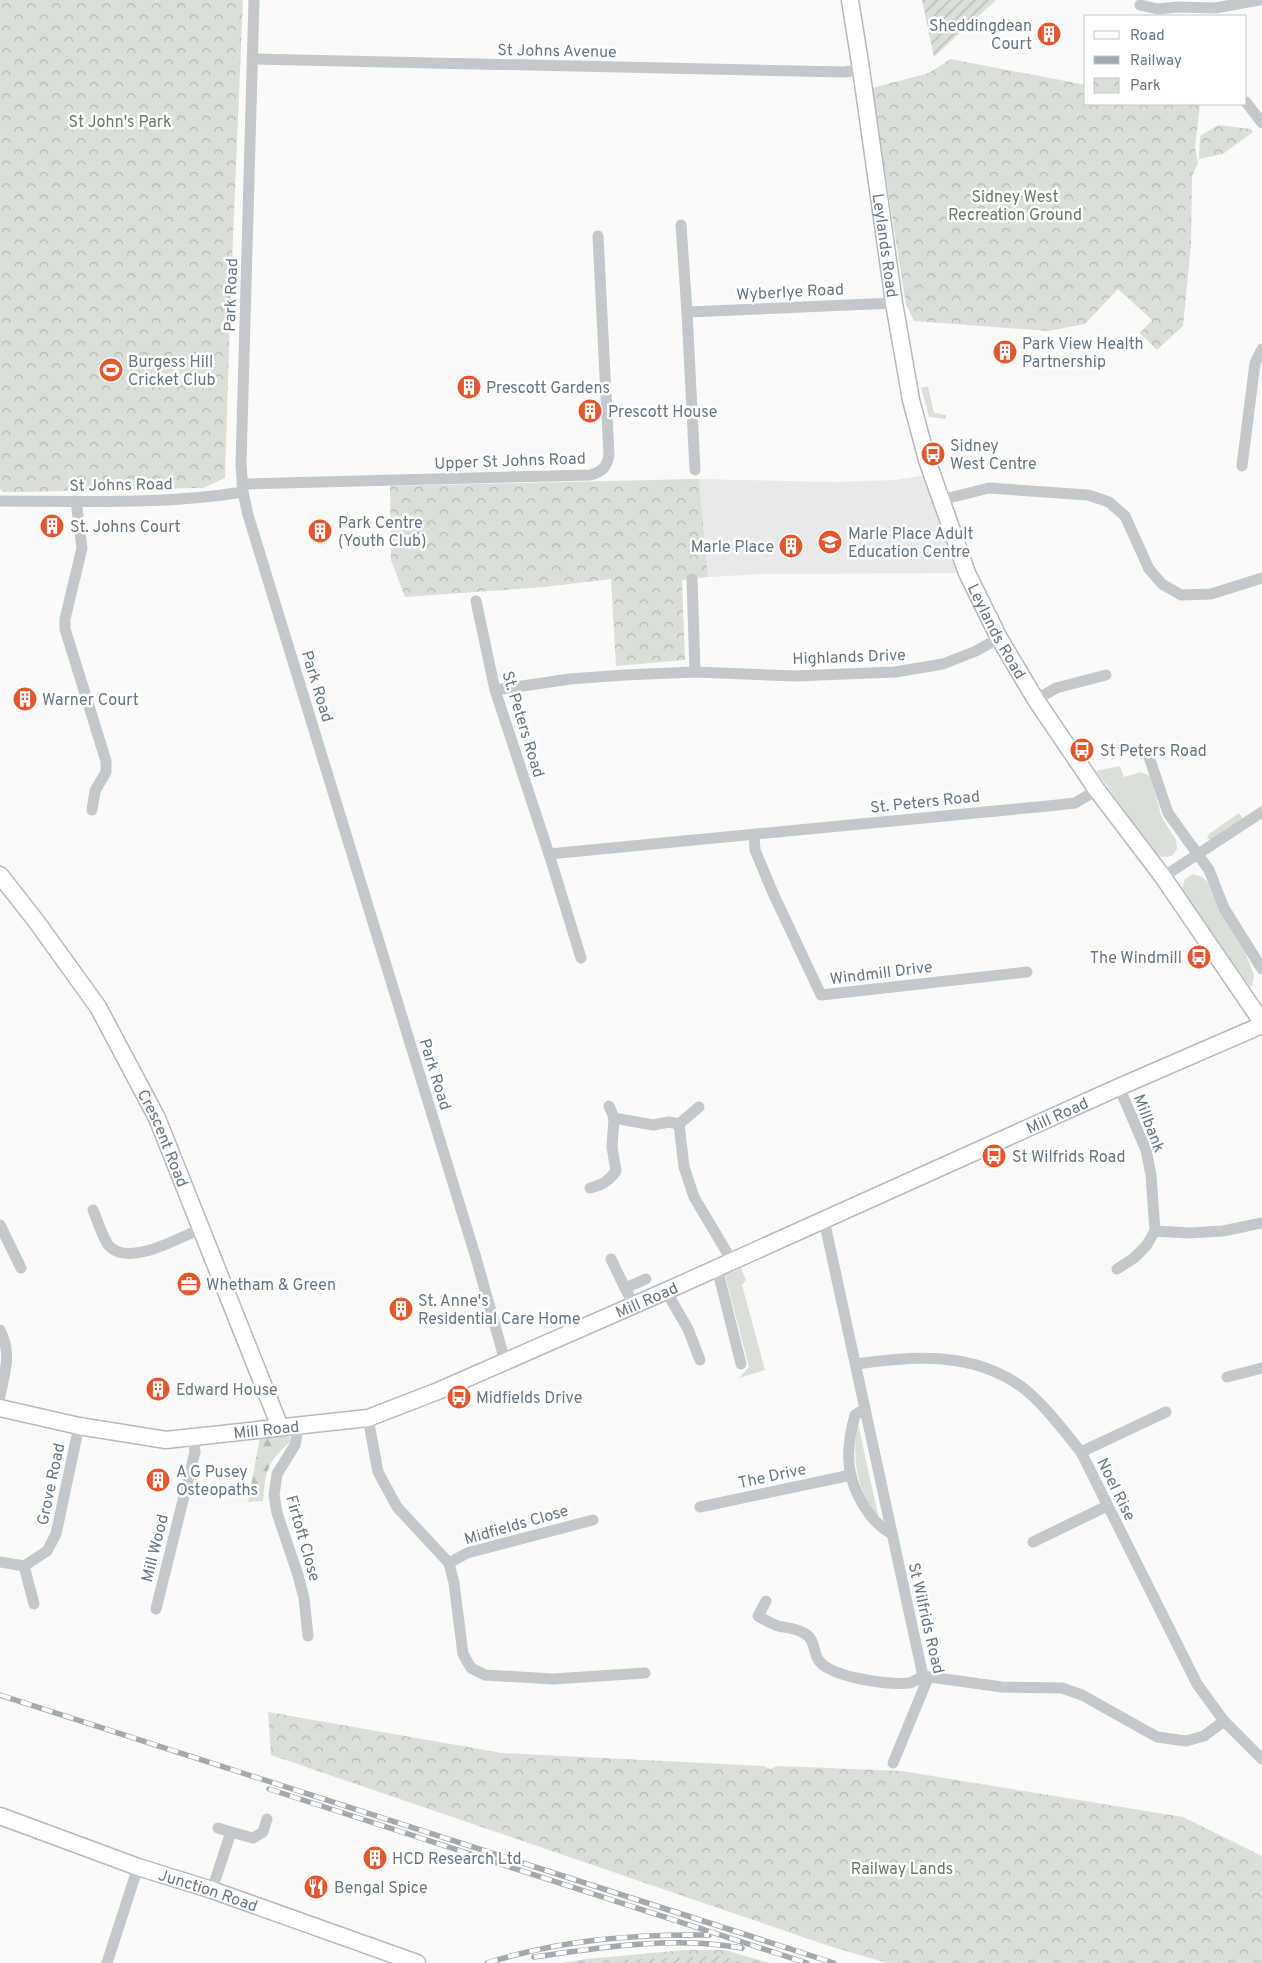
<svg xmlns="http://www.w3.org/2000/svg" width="1262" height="1963" font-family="Overpass,sans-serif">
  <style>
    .built { fill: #e8e9e9 }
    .grass { fill: #dadfd7 }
    .forest { fill: url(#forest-firs) }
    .park { fill: url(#park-crowns) }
    .garden { fill: url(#garden-furrows) }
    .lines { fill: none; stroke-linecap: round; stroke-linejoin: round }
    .secondary-casing { stroke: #b3babf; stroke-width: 19 }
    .street { stroke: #c3c8cc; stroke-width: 11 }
    .secondary { stroke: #fff; stroke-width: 16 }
    .rail-casing { stroke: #a2aab0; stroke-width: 5.5 }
    .rail { stroke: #fff; stroke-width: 4; stroke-dasharray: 11; stroke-linecap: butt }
    .labels { text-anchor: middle; stroke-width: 5; stroke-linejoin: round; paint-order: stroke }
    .poi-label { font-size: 16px; fill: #657683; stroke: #fff; text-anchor: start }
    .street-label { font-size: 16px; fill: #657683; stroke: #fff }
    .park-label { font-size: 16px; fill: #687a64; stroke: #fff }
  </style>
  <defs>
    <pattern id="forest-firs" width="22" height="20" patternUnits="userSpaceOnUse" patternTransform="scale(1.25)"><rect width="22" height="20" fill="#dadfd7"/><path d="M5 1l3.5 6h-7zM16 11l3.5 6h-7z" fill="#b4b9b4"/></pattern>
    <pattern id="park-crowns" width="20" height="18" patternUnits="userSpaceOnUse" patternTransform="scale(1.25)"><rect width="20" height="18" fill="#dadfd7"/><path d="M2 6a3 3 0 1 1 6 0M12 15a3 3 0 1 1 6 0" fill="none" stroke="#b4b9b4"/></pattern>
    <pattern id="garden-furrows" width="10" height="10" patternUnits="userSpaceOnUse" patternTransform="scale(1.25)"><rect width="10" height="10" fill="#dadfd7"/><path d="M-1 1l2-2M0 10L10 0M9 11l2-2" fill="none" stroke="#b4b9b4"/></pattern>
  </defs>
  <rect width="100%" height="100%" fill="#fafaf8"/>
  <!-- built -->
  <path class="built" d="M932 474 967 573 763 574 708 577 699 479 835 482 895 480Z"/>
  <!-- grass -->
  <g class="grass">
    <path d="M921 387H928L934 413 946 415V419L929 417Z"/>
    <path d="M1120 766 1124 777 1141 772 1150 776 1162 818 1176 840 1177 849 1172 856 1162 857 1156 854 1096 771Z"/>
    <path d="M1239 813 1244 820 1214 839H1207L1209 834Z"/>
    <path d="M1193 874 1202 877 1208 883 1218 907 1244 950 1254 975 1252 986 1250 987 1187 900 1182 890 1185 879Z"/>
    <path d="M741 1268 746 1280 742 1285 765 1370 739 1378 749 1367 725 1275Z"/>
    <path d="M858 1424 879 1519C857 1492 851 1457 858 1424Z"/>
  </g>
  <!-- forest -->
  <path class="forest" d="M260 1437H290L291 1441C266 1464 266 1469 263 1501L248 1502Z"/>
  <!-- park -->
  <g class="park">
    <path d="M0 0H243L231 284 225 478 203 488H194L21 492H3L0 489Z"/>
    <path d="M950 59 1086 85V104H1200L1195 148 1198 163 1192 176 1191 245 1183 326 1157 350 1140 333 1152 320 1118 289 1085 324 1048 331 914 321 906 305 872 88 929 73Z"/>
    <path d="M1218 125 1251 129 1253 132 1223 154 1199 159 1200 136Z"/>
    <path d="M699 479 708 577 682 580 685 660 616 666 611 579 544 587 405 597 391 560 390 486Z"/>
    <path d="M268 1712 502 1753 763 1766 770 1769 778 1766 902 1771 1183 1817 1262 1856V1963H887L832 1947 271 1755Z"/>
    <path d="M684 1950H724L770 1963H561L586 1959Z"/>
  </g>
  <!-- garden -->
  <g class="garden">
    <path d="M922 0H996L934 57Z"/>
    <path d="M722 1956 745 1963H617L618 1960Z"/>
  </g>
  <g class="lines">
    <defs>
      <g id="secondary">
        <path id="s1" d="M850 0 861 69 894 303 911 400 927 460 967 573 999 638 1036 700 1097 790 1163 877 1262 1022"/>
        <path id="s2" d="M0 875 36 921 98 1007 157 1118 280 1427"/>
        <path id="s3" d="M0 1408 79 1426 166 1440 368 1418 438 1391 666 1291 1119 1087 1262 1025"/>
        <path id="s4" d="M0 1816 138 1867 212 1890 417 1963"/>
      </g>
    </defs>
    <!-- secondary casing -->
    <use href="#secondary" class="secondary-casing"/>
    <!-- street -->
    <g class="street">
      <path d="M254 0 241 464 243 492 248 515 476 1258 505 1361"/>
      <path d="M1140 5 1158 9 1177 7 1215 8 1259 0"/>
      <path d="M253 59 845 72 861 69"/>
      <path d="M1246 102 1262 123"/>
      <path d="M681 225 687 312 695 470"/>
      <path d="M687 312 894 303"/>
      <path d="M1242 466 1255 363 1262 349"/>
      <path d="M242 484 590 475C602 472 607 467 609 455L598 236"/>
      <path d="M941 500 989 488 1088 495 1109 502 1125 516 1149 569 1162 584 1181 595 1211 594 1262 578"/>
      <path d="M0 501C81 501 163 505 243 492"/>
      <path d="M76 501 82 548 65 619V629L106 761V772L95 791 92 810"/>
      <path d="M692 579 695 672"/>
      <path d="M476 601 495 690 549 854"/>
      <path d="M495 690 570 679 624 675 695 672 795 676 895 672 943 664 976 651 999 638"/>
      <path d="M1036 700 1056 688 1106 675"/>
      <path d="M1149 757 1168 813 1209 870 1224 908 1262 969"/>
      <path d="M754 835 755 850 773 893 821 995 1027 972"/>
      <path d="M1163 877 1262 812"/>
      <path d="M581 958 549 854 1048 806 1075 803 1097 790"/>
      <path d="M609 1106 614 1118"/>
      <path d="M679 1124 699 1107"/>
      <path d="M590 1188C602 1185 609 1181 616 1171L612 1147 614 1118 653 1125 669 1122 679 1124 684 1167 694 1197 732 1261"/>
      <path d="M93 1210C97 1219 103 1239 109 1246 129 1267 179 1238 200 1229"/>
      <path d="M824 1220 923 1676 1002 1687 1062 1688 1082 1695 1157 1737 1186 1741 1204 1736 1224 1721"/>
      <path d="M0 1225 21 1268"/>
      <path d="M1155 1231 1189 1233 1223 1231 1262 1223"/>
      <path d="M611 1259 625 1288"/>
      <path d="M717 1268 741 1364"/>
      <path d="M1117 1269 1134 1258 1146 1246 1155 1231 1151 1175 1146 1150 1119 1087"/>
      <path d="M666 1291 688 1329 700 1360"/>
      <path d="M634 1305 625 1288 646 1279"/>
      <path d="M0 1330C12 1354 5 1371 0 1396"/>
      <path d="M856 1364C913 1356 972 1351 1022 1387 1045 1405 1063 1430 1081 1452L1197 1684 1224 1721 1262 1759"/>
      <path d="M1227 1377 1262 1368"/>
      <path d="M865 1409 855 1415C850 1433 846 1457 851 1476 857 1498 871 1523 892 1534"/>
      <path d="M368 1418 378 1472 397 1507 449 1563 454 1583 463 1654 471 1668 485 1675 553 1679 645 1673"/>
      <path d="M299 1424 295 1445 277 1474 274 1495 277 1513 298 1575 304 1598 308 1636"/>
      <path d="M1081 1452 1166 1412"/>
      <path d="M700 1507 851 1475"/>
      <path d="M1033 1542 1107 1506"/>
      <path d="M0 1562 24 1566 47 1551 56 1534 79 1426"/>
      <path d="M449 1563 467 1553 593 1520"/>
      <path d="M24 1566 34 1604"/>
      <path d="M766 1601 758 1616C764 1619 771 1624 778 1626 787 1628 796 1628 804 1633 816 1639 813 1655 820 1662 835 1678 888 1685 909 1683 914 1682 918 1679 923 1676"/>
      <path d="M156 1609 195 1452 193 1436"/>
      <path d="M893 1763 928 1678"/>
      <path d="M218 1828 231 1832"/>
      <path d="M212 1890 231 1832 253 1838 263 1832 267 1819"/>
      <path d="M107 1963 138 1867"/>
    </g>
    <!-- secondary -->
    <use href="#secondary" class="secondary"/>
    <defs>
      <g id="rail">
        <path d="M0 1695 834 1963"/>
        <path d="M269 1789 807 1963"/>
        <path d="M534 1957C603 1947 673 1936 742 1948"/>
        <path d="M487 1963C560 1940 633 1934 709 1935"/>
      </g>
    </defs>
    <!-- rail casing -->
    <use href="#rail" class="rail-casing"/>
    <!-- rail -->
    <use href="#rail" class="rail"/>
  </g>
  <!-- icons -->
  <defs>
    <symbol id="building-disc" viewBox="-11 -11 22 22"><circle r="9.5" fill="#e4572e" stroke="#fff"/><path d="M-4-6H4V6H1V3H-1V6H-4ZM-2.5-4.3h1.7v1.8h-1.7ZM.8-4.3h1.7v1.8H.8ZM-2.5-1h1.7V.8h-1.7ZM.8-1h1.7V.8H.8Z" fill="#fff"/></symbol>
    <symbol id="stadium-disc" viewBox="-11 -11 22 22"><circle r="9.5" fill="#e4572e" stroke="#fff"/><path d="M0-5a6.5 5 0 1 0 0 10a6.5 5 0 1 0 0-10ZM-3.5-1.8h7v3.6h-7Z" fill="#fff"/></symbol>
    <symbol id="bus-disc" viewBox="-11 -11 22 22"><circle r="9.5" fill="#e4572e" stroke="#fff"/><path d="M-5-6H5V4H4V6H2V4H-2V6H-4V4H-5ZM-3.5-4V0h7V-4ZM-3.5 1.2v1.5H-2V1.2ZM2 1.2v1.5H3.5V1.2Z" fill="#fff"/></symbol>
    <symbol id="university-disc" viewBox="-11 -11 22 22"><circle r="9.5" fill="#e4572e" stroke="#fff"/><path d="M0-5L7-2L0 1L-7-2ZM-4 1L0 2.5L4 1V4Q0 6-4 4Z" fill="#fff"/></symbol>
    <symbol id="office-disc" viewBox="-11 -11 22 22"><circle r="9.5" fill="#e4572e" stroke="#fff"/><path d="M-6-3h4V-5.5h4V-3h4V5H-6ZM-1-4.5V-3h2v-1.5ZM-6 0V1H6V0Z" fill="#fff"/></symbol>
    <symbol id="restaurant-disc" viewBox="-11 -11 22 22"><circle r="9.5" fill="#e4572e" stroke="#fff"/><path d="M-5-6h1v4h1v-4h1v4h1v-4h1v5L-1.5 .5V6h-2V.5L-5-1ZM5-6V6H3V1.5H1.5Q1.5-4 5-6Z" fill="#fff"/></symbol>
  </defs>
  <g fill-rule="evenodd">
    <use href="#building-disc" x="1035" y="20" width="28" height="28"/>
    <use href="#building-disc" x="991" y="338" width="28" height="28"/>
    <use href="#stadium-disc" x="97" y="356" width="28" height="28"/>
    <use href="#building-disc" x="455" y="373" width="28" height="28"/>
    <use href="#building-disc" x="576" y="397" width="28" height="28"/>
    <use href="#bus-disc" x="919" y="440" width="28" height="28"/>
    <use href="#building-disc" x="38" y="512" width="28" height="28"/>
    <use href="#building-disc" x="306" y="517" width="28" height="28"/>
    <use href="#university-disc" x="816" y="528" width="28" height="28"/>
    <use href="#building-disc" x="777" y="532" width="28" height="28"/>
    <use href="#building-disc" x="11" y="685" width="28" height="28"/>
    <use href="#bus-disc" x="1068" y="736" width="28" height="28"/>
    <use href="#bus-disc" x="1185" y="943" width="28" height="28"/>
    <use href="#bus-disc" x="980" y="1142" width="28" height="28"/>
    <use href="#office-disc" x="175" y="1270" width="28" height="28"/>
    <use href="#building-disc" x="387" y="1295" width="28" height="28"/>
    <use href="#building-disc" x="144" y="1375" width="28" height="28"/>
    <use href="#bus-disc" x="445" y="1383" width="28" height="28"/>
    <use href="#building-disc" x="144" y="1466" width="28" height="28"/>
    <use href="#building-disc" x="361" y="1844" width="28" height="28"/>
    <use href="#restaurant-disc" x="302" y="1873" width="28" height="28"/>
  </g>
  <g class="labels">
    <!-- poi labels -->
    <g class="poi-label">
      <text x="1032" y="31" text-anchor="end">Sheddingdean<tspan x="1032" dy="18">Court</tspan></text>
      <text x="1022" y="349">Park View Health<tspan x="1022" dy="18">Partnership</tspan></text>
      <text x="128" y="367">Burgess Hill<tspan x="128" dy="18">Cricket Club</tspan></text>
      <text x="486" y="393">Prescott Gardens</text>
      <text x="608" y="417">Prescott House</text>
      <text x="950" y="451">Sidney<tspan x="950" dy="18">West Centre</tspan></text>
      <text x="338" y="528">Park Centre<tspan x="338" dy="18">(Youth Club)</tspan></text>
      <text x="70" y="532">St. Johns Court</text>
      <text x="848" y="539">Marle Place Adult<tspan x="848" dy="18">Education Centre</tspan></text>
      <text x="774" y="552" text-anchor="end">Marle Place</text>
      <text x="42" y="705">Warner Court</text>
      <text x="1100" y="756">St Peters Road</text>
      <text x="1182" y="963" text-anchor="end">The Windmill</text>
      <text x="1012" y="1162">St Wilfrids Road</text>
      <text x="206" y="1290">Whetham &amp; Green</text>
      <text x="418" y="1306">St. Anne's<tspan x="418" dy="18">Residential Care Home</tspan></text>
      <text x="176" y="1395">Edward House</text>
      <text x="476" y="1403">Midfields Drive</text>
      <text x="176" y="1477">A G Pusey<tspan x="176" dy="18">Osteopaths</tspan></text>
      <text x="392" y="1864">HCD Research Ltd</text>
      <text x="334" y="1893">Bengal Spice</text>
    </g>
    <!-- street labels -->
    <g class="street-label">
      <text transform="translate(557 50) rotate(1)" y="6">St Johns Avenue</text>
      <text dy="6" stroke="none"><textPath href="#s1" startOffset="248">Leylands Road</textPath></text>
      <text transform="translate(790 291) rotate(-3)" y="6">Wyberlye Road</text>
      <text transform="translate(230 295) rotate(-88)" y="6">Park Road</text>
      <text transform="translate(510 460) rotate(-2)" y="6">Upper St Johns Road</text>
      <text transform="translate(121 484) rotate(-1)" y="6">St Johns Road</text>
      <text dy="6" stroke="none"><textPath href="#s1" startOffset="652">Leylands Road</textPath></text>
      <text transform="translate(849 656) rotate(-2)" y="6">Highlands Drive</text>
      <text transform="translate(318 686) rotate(73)" y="6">Park Road</text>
      <text transform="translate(524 724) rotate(73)" y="6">St. Peters Road</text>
      <text transform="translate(925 801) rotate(-6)" y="6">St. Peters Road</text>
      <text transform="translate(881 972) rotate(-7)" y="6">Windmill Drive</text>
      <text transform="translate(436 1074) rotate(73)" y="6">Park Road</text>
      <text dy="6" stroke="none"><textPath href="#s3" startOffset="1125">Mill Road</textPath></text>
      <text transform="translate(1150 1123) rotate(69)" y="6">Millbank</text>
      <text dy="6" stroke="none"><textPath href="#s2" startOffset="311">Crescent Road</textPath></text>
      <text dy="6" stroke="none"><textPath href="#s3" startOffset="675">Mill Road</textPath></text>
      <text dy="6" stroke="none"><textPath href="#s3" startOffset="270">Mill Road</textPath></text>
      <text transform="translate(772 1475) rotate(-12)" y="6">The Drive</text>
      <text transform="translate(50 1484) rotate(-78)" y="6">Grove Road</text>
      <text transform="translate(1117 1489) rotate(64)" y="6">Noel Rise</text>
      <text transform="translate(516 1524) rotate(-16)" y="6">Midfields Close</text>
      <text transform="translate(304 1538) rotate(74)" y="6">Firtoft Close</text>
      <text transform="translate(154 1548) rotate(-76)" y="6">Mill Wood</text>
      <text transform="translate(927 1618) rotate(77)" y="6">St Wilfrids Road</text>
      <text dy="6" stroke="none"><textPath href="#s4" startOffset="221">Junction Road</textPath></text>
    </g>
    <!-- park labels -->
    <g class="park-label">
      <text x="120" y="127">St John's Park</text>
      <text x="1015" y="202">Sidney West<tspan x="1015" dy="18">Recreation Ground</tspan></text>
      <text x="902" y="1874">Railway Lands</text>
    </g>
  </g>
  <!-- legend -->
  <rect x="1084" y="15" width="162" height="90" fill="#ffffff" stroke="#c1c8cd"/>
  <rect x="1094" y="31" width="25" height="8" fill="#ffffff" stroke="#c1c8cd"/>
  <text x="1130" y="40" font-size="15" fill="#657683">Road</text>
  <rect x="1094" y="56" width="25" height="8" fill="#a2aab0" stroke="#c1c8cd"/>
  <text x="1130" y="65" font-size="15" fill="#657683">Railway</text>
  <rect x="1094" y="78" width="25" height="15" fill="url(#park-crowns)" stroke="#c1c8cd"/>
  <text x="1130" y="90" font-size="15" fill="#657683">Park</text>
</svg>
